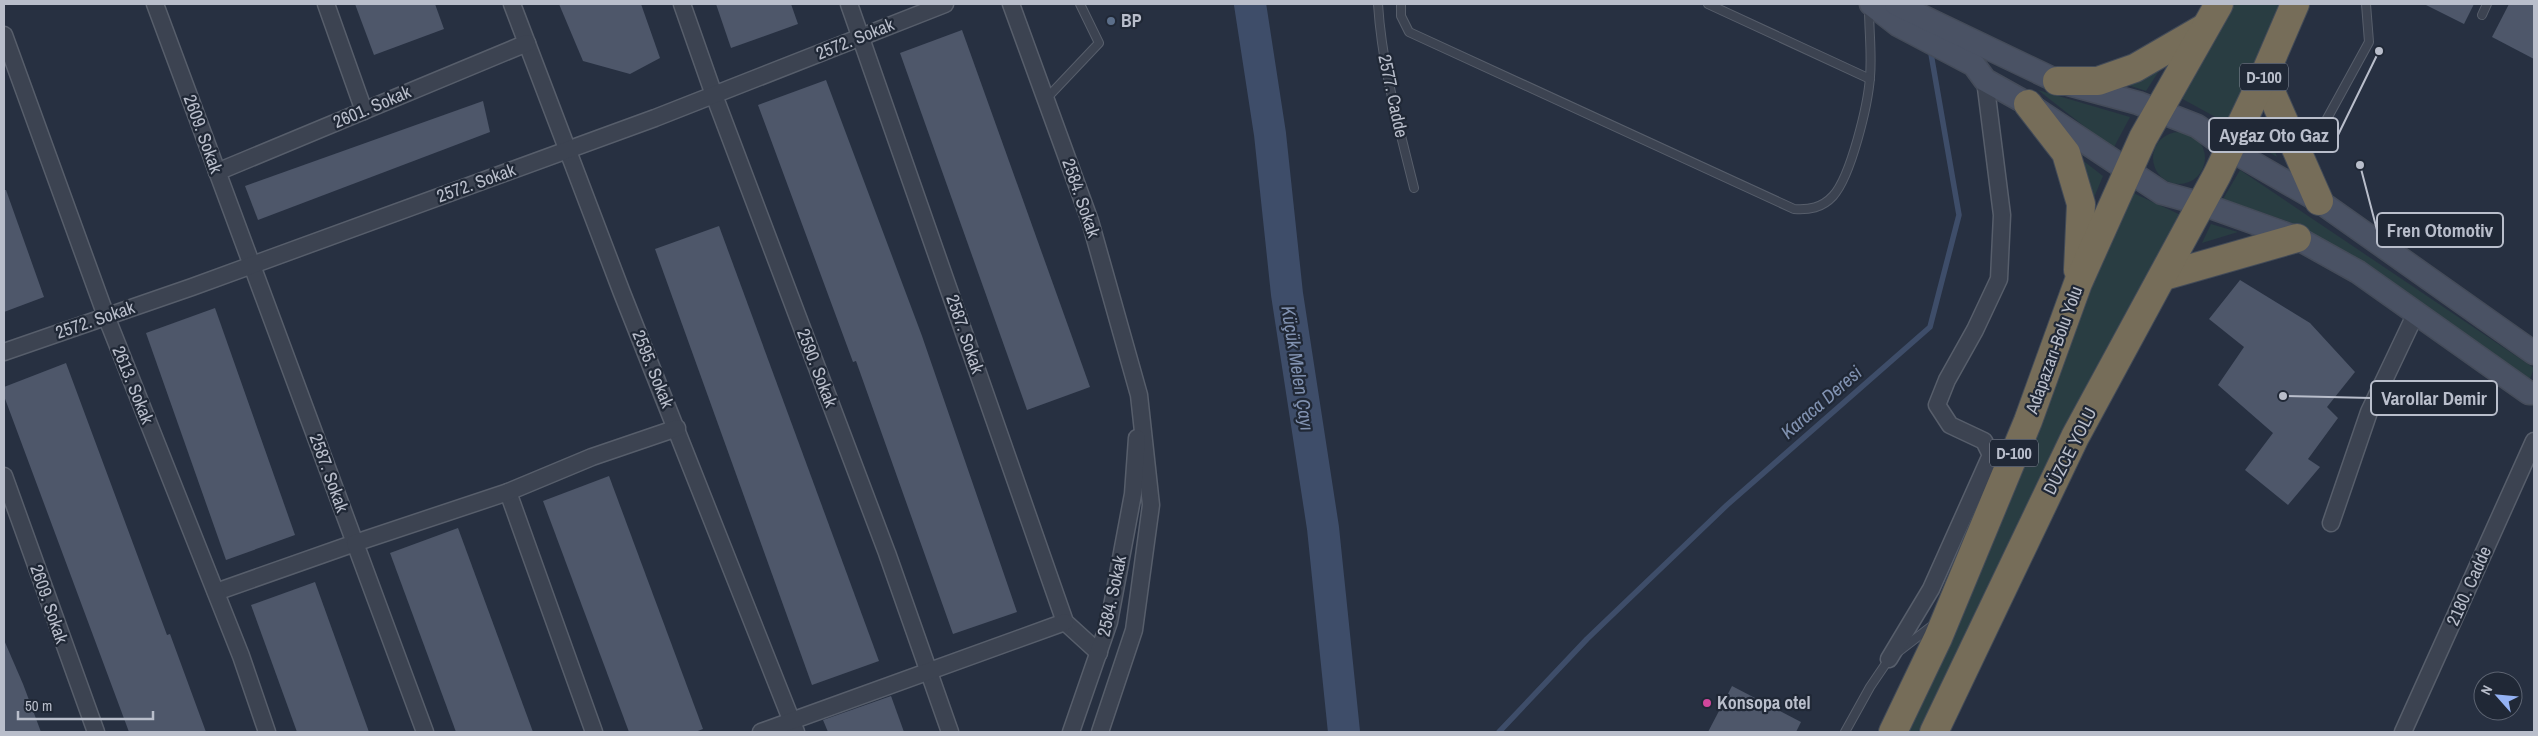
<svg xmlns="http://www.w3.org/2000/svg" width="2538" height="736" font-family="'Archivo Narrow',sans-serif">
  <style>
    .green { fill: #293d42 }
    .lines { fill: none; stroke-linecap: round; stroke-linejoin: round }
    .stream { stroke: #3e4d69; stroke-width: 5.5 }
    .river { stroke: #3e4d69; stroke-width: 32 }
    .building { fill: #4e576a }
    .lane-casing { stroke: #575e6b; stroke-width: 10 }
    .street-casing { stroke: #575e6b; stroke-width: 19 }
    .secondary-casing { stroke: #454c5a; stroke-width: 25 }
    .highway-casing { stroke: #434b58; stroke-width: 30 }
    .lane { stroke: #3c4351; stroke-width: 8 }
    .street { stroke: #3c4351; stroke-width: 16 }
    .secondary { stroke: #4a5264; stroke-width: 22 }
    .highway { stroke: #766d59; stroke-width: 28 }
    .service-dot { fill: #5c6f8a; stroke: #202836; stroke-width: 2 }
    .hotel-dot { fill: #d1479c; stroke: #202836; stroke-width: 2 }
    .labels { text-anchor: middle; stroke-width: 4.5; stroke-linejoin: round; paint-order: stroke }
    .shield { fill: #202836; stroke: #8b919e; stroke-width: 1 }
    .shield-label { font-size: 16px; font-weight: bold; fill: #b9becb }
    .poi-label { font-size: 18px; font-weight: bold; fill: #b9becb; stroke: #202836; text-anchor: start }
    .street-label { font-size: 18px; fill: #b9becb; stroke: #202836 }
    .water-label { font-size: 19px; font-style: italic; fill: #8192b1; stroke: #202836 }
    .leader { fill: none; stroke: #b9becb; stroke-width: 2 }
    .callout-dot { fill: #b9becb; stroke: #202836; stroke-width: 2 }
    .callout { fill: #202836; stroke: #b9becb; stroke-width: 2 }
    .callout-label { font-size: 19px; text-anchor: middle; font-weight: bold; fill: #b9becb }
  </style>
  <rect width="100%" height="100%" fill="#273041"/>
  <!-- green -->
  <g class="green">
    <path d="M2235 4H2280L2232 126 2177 96Z"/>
    <path d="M2159 71 2146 91 2125 84Z"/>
    <path d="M2038 90 2130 117 2113 149Z"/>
    <path d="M2267 127 2277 157 2256 144Z"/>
    <circle cx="2179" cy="158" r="26"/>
    <path d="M2081 159 2103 176 2093 200Z"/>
    <path d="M2240 170 2534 368 2530 379 2369 265 2295 224 2223 199Z"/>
    <path d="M2129 191 2183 216C2155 269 2123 318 2094 371L1921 732H1907Z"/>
    <path d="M2211 224 2238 232 2202 243Z"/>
  </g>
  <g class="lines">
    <!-- stream -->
    <path class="stream" d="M1499 732 1587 639 1727 505 1930 327 1959 215 1930 48"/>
    <!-- river -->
    <path class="river" d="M1250 4 1270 134 1287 294 1323 528 1344 732"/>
  </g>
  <!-- building -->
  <g class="building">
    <path d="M355 4H435L444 29 374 55Z"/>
    <path d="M559 4H641L660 58 630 74 583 61Z"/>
    <path d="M716 4H791L798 24 731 48Z"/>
    <path d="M2424 4H2474L2464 24Z"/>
    <path d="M2509 4H2534V59L2492 37Z"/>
    <path d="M962 30 1090 387 1027 410 900 53Z"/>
    <path d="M826 80 922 336 1017 612 953 634 856 361 853 362 758 105Z"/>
    <path d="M483 101 490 132 258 220 245 186Z"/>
    <path d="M4 190H6L44 297 4 312Z"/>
    <path d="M719 226 879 661 812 685 655 249Z"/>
    <path d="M2240 280 2310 323 2355 372 2327 407 2338 418 2308 459 2320 467 2288 505 2245 470 2273 433 2218 385 2244 347 2209 319Z"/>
    <path d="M215 308 295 535 226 560 146 333Z"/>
    <path d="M66 363 167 635 170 634 206 732H129L4 396V387Z"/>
    <path d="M609 476 703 729 695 732H629L543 501Z"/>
    <path d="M458 528 533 732H456L390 553Z"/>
    <path d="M315 582 369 732H297L251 605Z"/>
    <path d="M4 640 23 684 41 732H4Z"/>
    <path d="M1732 686 1801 722 1796 732H1708Z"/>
    <path d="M891 696 904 732H828L823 720Z"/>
  </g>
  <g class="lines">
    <defs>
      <g id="lane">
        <path d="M1378 4C1382 67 1399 127 1414 188"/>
        <path d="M1401 4V16L1409 32 1794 209C1809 210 1822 208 1833 196 1851 176 1868 105 1870 77 1872 54 1869 31 1869 8"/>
        <path d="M1708 4 1870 79"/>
        <path d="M2482 15 2487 4"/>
        <path d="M1046 99 1099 43 1080 4"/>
        <path d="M2306 157 2369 42 2366 4"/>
        <path d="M1898 652 1933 625"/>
        <path d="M1845 732 1870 687 1889 659"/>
      </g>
      <g id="street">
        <path d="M155 4 355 543 216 592"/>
        <path d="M326 4 364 111"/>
        <path d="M512 4 622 293 796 732"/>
        <path d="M682 4 714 95 887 553 950 732"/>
        <path d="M849 4 1065 622 1099 653"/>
        <path d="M1011 4 1090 221 1139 395 1151 505 1134 630 1100 732"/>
        <path d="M4 35 106 316 241 656 267 732"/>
        <path d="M217 172 527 43"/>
        <path d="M4 352 192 287 655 118 945 4"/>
        <path d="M4 476 96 732"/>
        <path d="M508 492 594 732"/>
        <path d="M2331 523 2369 412 2416 313"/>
        <path d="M1889 659 1931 589 1991 455 1984 441 1950 425 1937 405 1947 380 1975 330 1999 279 2002 215 1985 80"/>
        <path d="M425 732 355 543 508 492 592 457 677 428"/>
        <path d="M761 732 1065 622"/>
        <path d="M1071 732 1109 622 1133 494 1137 438"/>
        <path d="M2403 732 2534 441"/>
      </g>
      <g id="secondary">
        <path d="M1871 4 1898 25 1974 65 1985 80 2028 104 2162 193 2202 204 2297 238 2358 272 2529 393H2534"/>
        <path d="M1896 4 2057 81 2138 103 2197 126 2229 149 2319 201 2534 353"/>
      </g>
      <g id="highway">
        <path d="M2264 76 2319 201"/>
        <path d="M2057 81H2098L2135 68 2204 28"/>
        <path d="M2028 104 2066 153 2081 204 2078 270"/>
        <path d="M2164 276 2297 238"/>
        <path d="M1893 732 1938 638 2028 421 2078 283 2143 138 2219 4"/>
        <path d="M1934 732 2075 437 2217 175 2264 76 2295 4"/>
      </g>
    </defs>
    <!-- lane casing -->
    <use href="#lane" class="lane-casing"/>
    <!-- street casing -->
    <use href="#street" class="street-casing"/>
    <!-- secondary casing -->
    <use href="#secondary" class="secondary-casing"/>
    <!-- highway casing -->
    <use href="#highway" class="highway-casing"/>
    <!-- lane -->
    <use href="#lane" class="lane"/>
    <!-- street -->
    <use href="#street" class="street"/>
    <!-- secondary -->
    <use href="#secondary" class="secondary"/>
    <!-- highway -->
    <use href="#highway" class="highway"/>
  </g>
  <!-- markers -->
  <circle class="service-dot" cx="1111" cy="21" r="5"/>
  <circle class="hotel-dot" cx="1707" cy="703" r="5"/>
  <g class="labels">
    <!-- shield labels -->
    <g class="shield">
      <rect x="2240" y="63.5" width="48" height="27" rx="4"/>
      <rect x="1990" y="439.5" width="48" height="27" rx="4"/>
    </g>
    <g class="shield-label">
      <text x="2264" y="83">D-100</text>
      <text x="2014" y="459">D-100</text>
    </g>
    <!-- poi labels -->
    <g class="poi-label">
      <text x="1121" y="27">BP</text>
      <text x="1717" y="709">Konsopa otel</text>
    </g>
    <!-- street labels -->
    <g class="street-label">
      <text transform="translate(855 39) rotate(-22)" y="6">2572. Sokak</text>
      <text transform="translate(1393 96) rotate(78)" y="6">2577. Cadde</text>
      <text transform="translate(372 107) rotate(-23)" y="6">2601. Sokak</text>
      <text transform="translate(203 134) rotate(70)" y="6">2609. Sokak</text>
      <text transform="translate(476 183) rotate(-20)" y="6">2572. Sokak</text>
      <text transform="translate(1081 198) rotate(71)" y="6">2584. Sokak</text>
      <text transform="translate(95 320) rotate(-19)" y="6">2572. Sokak</text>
      <text transform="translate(965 334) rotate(71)" y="6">2587. Sokak</text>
      <text transform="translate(2054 350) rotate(-70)" y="6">Adapazarı-Bolu Yolu</text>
      <text transform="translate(817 368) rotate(69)" y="6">2590. Sokak</text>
      <text transform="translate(653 369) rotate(68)" y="6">2595. Sokak</text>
      <text transform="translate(133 385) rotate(68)" y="6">2613. Sokak</text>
      <text transform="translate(2070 451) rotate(-63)" y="6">DÜZCE YOLU</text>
      <text transform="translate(329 473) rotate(70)" y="6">2587. Sokak</text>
      <text transform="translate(2469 586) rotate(-66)" y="6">2180. Cadde</text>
      <text transform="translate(1112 596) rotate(-78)" y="6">2584. Sokak</text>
      <text transform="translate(49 604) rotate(71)" y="6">2609. Sokak</text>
    </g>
    <!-- water labels -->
    <g class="water-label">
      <text transform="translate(1298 368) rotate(81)" y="7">Küçük Melen Çayı</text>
      <text transform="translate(1821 402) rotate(-41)" y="7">Karaca Deresi</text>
    </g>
  </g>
  <!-- callouts -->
  <path class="leader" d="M2379 51L2338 135M2360 165L2377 230M2283 396L2371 398"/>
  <g class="callout-dot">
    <circle cx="2379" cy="51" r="5"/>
    <circle cx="2360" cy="165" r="5"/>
    <circle cx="2283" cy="396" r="5"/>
  </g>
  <g class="callout">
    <rect x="2209" y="118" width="129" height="34" rx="5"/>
    <rect x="2377" y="213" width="126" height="34" rx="5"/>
    <rect x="2371" y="381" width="126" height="34" rx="5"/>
  </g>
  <g class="callout-label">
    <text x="2274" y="142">Aygaz Oto Gaz</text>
    <text x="2440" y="237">Fren Otomotiv</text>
    <text x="2434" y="405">Varollar Demir</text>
  </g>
  <!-- border -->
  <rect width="2538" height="736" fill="none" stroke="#b9becb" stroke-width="10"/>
  <!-- north arrow -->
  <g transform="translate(2498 696) rotate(297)"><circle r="24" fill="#202836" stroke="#5d6472"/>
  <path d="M0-4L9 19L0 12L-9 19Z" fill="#94b2f4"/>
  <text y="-8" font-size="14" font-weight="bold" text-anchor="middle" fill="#b9becb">N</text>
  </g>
  <!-- scale -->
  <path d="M18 711v8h135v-8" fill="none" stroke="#b9becb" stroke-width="2.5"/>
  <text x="25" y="711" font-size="15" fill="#b9becb" stroke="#202836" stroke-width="4" paint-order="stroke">50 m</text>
</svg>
